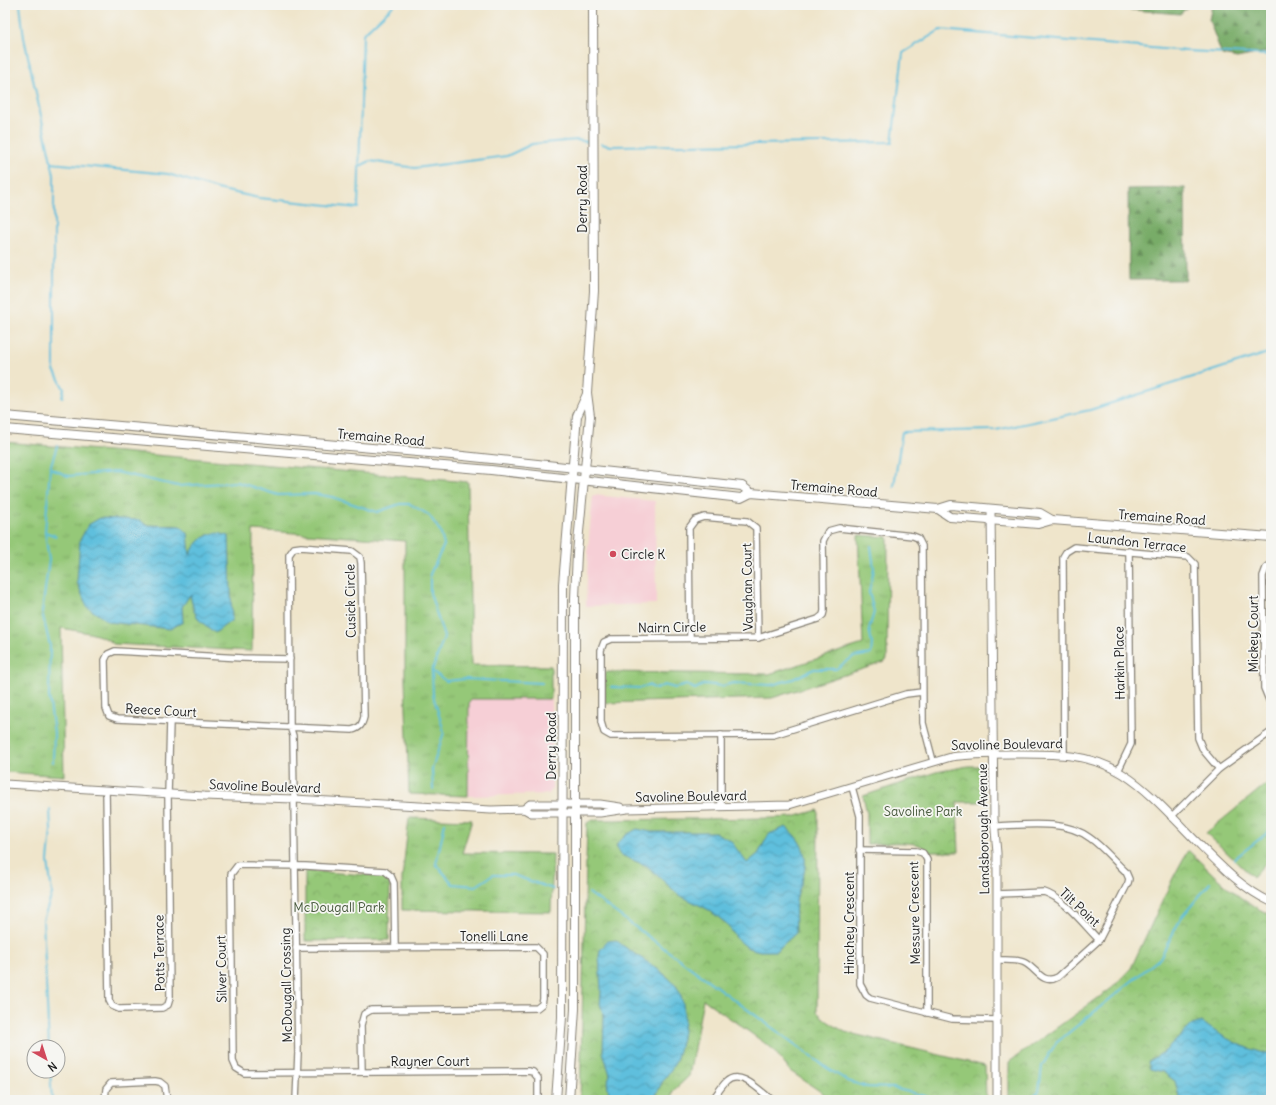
<svg xmlns="http://www.w3.org/2000/svg" width="1276" height="1105" font-family="Delius,sans-serif">
  <style>
    .built { fill: #f6cfd6 }
    .grass { fill: url(#grass-tufts); stroke: #58724a }
    .forest { fill: url(#forest-firs); stroke: #4a6442 }
    .park { fill: url(#park-crowns); stroke: #58724a }
    .water { fill: url(#water-waves); stroke: #3d6e7c }
    .lines { fill: none; stroke-linecap: round; stroke-linejoin: round }
    .stream { stroke: #5ebfdd; stroke-width: 2 }
    .minor-casing { stroke: #868074; stroke-width: 8 }
    .tertiary-casing { stroke: #868074; stroke-width: 9 }
    .secondary-casing { stroke: #868074; stroke-width: 10 }
    .minor { stroke: #fff; stroke-width: 5.5 }
    .tertiary { stroke: #fff; stroke-width: 7 }
    .secondary { stroke: #fff; stroke-width: 8 }
    .poi-dot { fill: #d1495b; stroke: #f6f6f2; stroke-width: 1.5 }
    .labels { text-anchor: middle; stroke-width: 3.5; stroke-linejoin: round; paint-order: stroke }
    .street-label { font-size: 13px; fill: #1c1c1c; stroke: #f6f6f2 }
    .poi-label { font-size: 13px; fill: #1c1c1c; stroke: #f6f6f2; text-anchor: start }
    .park-label { font-size: 13px; fill: #46583c; stroke: #f6f6f2 }
  </style>
  <defs>
    <pattern id="grass-tufts" width="24" height="20" patternUnits="userSpaceOnUse"><rect width="24" height="20" fill="#95c878"/><path d="M3 7l-1-3M5 7V3M7 7l1-3M15 17l-1-3M17 17v-4M19 17l1-3" fill="none" stroke="#80ab67"/></pattern>
    <pattern id="forest-firs" width="22" height="20" patternUnits="userSpaceOnUse"><rect width="22" height="20" fill="#78ac68"/><path d="M5 1l3.5 6h-7zM16 11l3.5 6h-7z" fill="#628b55"/></pattern>
    <pattern id="park-crowns" width="20" height="18" patternUnits="userSpaceOnUse"><rect width="20" height="18" fill="#95c878"/><path d="M2 6a3 3 0 1 1 6 0M12 15a3 3 0 1 1 6 0" fill="none" stroke="#80ab67"/></pattern>
    <pattern id="water-waves" width="16" height="10" patternUnits="userSpaceOnUse"><rect width="16" height="10" fill="#5ebfdd"/><path d="M0 5q4-4 8 0t8 0" fill="none" stroke="#4d9ab2"/></pattern>
  </defs>
  <rect width="100%" height="100%" fill="#f6f6f2"/>
  <filter id="ink" filterUnits="userSpaceOnUse"><feTurbulence type="fractalNoise" baseFrequency=".025" numOctaves="2"/><feDisplacementMap in="SourceGraphic" scale="8" xChannelSelector="R" yChannelSelector="G"/><feConvolveMatrix kernelMatrix="1 2 1 2 8 2 1 2 1" color-interpolation-filters="sRGB"/></filter>
  <filter id="wash" filterUnits="userSpaceOnUse"><feTurbulence type="fractalNoise" baseFrequency=".012" numOctaves="4" result="noise"/><feDisplacementMap in="SourceGraphic" scale="16" xChannelSelector="R" yChannelSelector="G"/><feGaussianBlur stdDeviation="0.9" result="paint"/><feColorMatrix in="noise" values="0 0 0 0 0 0 0 0 0 0 0 0 0 0 0 0 0 1.4 0 .05"/><feComposite in="paint" operator="in"/></filter>
  <g filter="url(#wash)">
    <rect width="100%" height="100%" fill="#efe5cb"/>
    <!-- built -->
    <g class="built">
      <path d="M593 495 655 501 656 604 586 606 588 548Z"/>
      <path d="M473 699H551L552 789 549 794 468 796 469 703Z"/>
    </g>
    <!-- grass -->
    <g class="grass">
      <path d="M5 442 468 482 471 665 551 666V699H472L469 703 468 796 409 794 405 680V541L253 530 252 651 113 644C104 633 75 631 61 628L64 776 5 772Z"/>
      <path d="M858 535 888 537 887 659 885 662 772 698 605 703V672L769 674 863 644Z"/>
      <path d="M1271 780V857L1253 877 1206 833Z"/>
      <path d="M409 818 472 820 462 853 553 854 551 912 402 910V878Z"/>
    </g>
    <!-- forest -->
    <g class="forest">
      <path d="M1075 5H1190L1180 14Z"/>
      <path d="M1212 5H1271V51L1237 58 1222 55 1209 20Z"/>
      <path d="M1185 188 1186 280H1129L1128 189Z"/>
    </g>
    <!-- park -->
    <g class="park">
      <path d="M968 766H983V802H957L959 852H930C919 838 884 844 867 844V813L863 796 936 772Z"/>
      <path d="M818 810 817 1012 827 1021 845 1032 985 1066 986 1100H843L827 1096 790 1071 773 1049 703 999 689 1076 673 1091 671 1100H580L587 823 592 820H604L773 818 793 817Z"/>
      <path d="M1188 850C1214 875 1238 901 1271 915V1100H1009V1062L1112 988 1131 968 1173 878Z"/>
      <path d="M308 871 382 876 388 878 390 887 389 940 305 941V872Z"/>
    </g>
    <!-- water -->
    <g class="water">
      <path d="M100 518 140 520 146 525 180 526 188 533 190 555C193 546 205 533 216 533 220 533 225 535 229 536L232 620 215 633 199 620 194 611 190 595 182 607 183 622 170 629 109 622 87 607 77 582 80 540 88 525Z"/>
      <path d="M786 827C803 842 809 855 803 878 801 886 797 894 796 902 795 912 796 923 796 933L776 951H760L748 948 737 939 727 924 709 910 679 895 647 866 621 855 616 845 626 835 637 829 651 832H714L730 840 747 863 758 854 769 834Z"/>
      <path d="M616 940C633 955 662 968 676 986 690 1005 683 1042 675 1063 672 1069 667 1075 663 1081 659 1087 657 1094 654 1100H610L607 1082 610 1075 603 1052 604 1016 600 1004 601 992 599 956 600 950 608 941Z"/>
      <path d="M1202 1022C1224 1039 1244 1048 1271 1055V1100H1180L1175 1081 1163 1072 1150 1069 1148 1062 1165 1051 1192 1025Z"/>
    </g>
    <g class="lines">
      <!-- stream -->
      <g class="stream">
        <path d="M20 5 24 38 54 175V370L64 389 62 398"/>
        <path d="M601 144 611 146 892 142 903 53 940 30 1186 51 1271 55"/>
        <path d="M51 163 168 174 217 189 259 198 358 208 363 34 394 5"/>
        <path d="M360 166 370 161 415 168 507 156 532 144 577 140 589 142"/>
        <path d="M57 446 50 468 68 476 116 472 178 486 237 482 278 495 315 494 332 497 377 512 400 504H410L429 515 440 531 444 545 430 574V593L444 637 432 671 433 695 444 732 432 769 433 789"/>
        <path d="M50 468 45 532 49 560 42 612 50 646 49 696 54 733 53 762"/>
        <path d="M894 486 902 432 996 430 1090 410 1271 352"/>
        <path d="M45 532 56 536"/>
        <path d="M432 671 446 681 465 679 542 683"/>
        <path d="M611 687 641 688 648 685 656 689 664 685 675 688 687 685 695 689 705 684 722 686 733 683 771 685 793 679 814 669H836L853 657 871 654 872 643 869 629 874 612 869 592 874 569 871 546"/>
        <path d="M445 823 436 864 453 884 476 886 493 875H513L553 889"/>
        <path d="M1234 859 1271 830"/>
        <path d="M589 893 827 1068 848 1081 867 1087 893 1088 940 1100"/>
        <path d="M49 1047 43 920 52 894 48 861 51 830 50 810"/>
        <path d="M50 1071 52 1100"/>
        <path d="M1029 1100 1039 1092 1042 1066 1056 1043 1160 958 1181 918 1210 883"/>
      </g>
    </g>
  </g>
  <g filter="url(#ink)">
    <g class="lines">
      <defs>
        <g id="minor">
          <path d="M1271 564 1266 568 1263 576 1264 688 1271 705"/>
          <path d="M690 638 689 528 695 520 704 517 747 521 756 528 758 638"/>
          <path d="M290 659 242 658 115 651 108 654 105 660 106 708 109 716 117 719 352 730C360 728 362 725 364 717L361 563 360 557 352 551 301 547 294 548 289 555 290 726 293 736 298 1053 296 1100"/>
          <path d="M922 692 906 694 773 735 611 736 604 732 601 722V650L604 642 611 639 758 638 818 619 823 615 824 611 823 541 828 531 839 528 913 536 918 538 922 546 923 723 933 761"/>
          <path d="M721 735V807"/>
          <path d="M1064 754 1063 557 1066 552 1074 547 1188 557 1195 564 1198 738 1203 750 1219 769"/>
          <path d="M1118 771 1131 744 1129 551"/>
          <path d="M852 787 860 816V984L866 995 870 998 952 1019 997 1020"/>
          <path d="M106 790 109 1000 112 1006 119 1009 162 1008 168 1005 170 998 168 794 170 721"/>
          <path d="M1171 817 1219 769 1271 732"/>
          <path d="M995 826C1026 825 1064 819 1090 838 1103 847 1114 861 1126 872L1129 879 1128 883 1099 940 1058 977C1042 986 1036 967 1023 962 1015 959 1006 960 997 960"/>
          <path d="M859 850 916 851 923 853 927 860V1013"/>
          <path d="M997 894 1044 892C1064 898 1084 925 1099 940"/>
          <path d="M395 947 394 883 391 876 385 871 306 866 238 865 231 874 233 1061 236 1068 244 1073 528 1071 533 1072 538 1078V1100"/>
          <path d="M296 948 536 947 543 954V999L542 1004 537 1008 371 1010 364 1014 361 1025 362 1072"/>
          <path d="M105 1100 106 1089 111 1083 155 1081 160 1082 165 1086 167 1100"/>
          <path d="M712 1100C717 1094 721 1087 726 1082 740 1068 761 1092 772 1100"/>
        </g>
        <g id="tertiary">
          <path d="M991 509 994 819 997 853V1100"/>
          <path d="M5 784 204 796 294 799 491 810 524 809 531 813H600L627 809 789 805 951 757C971 754 991 754 1011 754 1050 754 1088 752 1123 774 1150 791 1173 818 1196 841 1219 864 1241 888 1271 902"/>
          <path d="M524 809 530 804H600L620 807"/>
        </g>
        <g id="secondary">
          <path d="M5 416 463 456 742 486 751 493"/>
          <path d="M5 429 491 470 741 498 751 493 938 509 951 505 1040 513 1052 520"/>
          <path d="M938 509 950 517 1038 524 1052 520 1271 537"/>
          <path d="M556 1100 562 1017 563 584 577 416 587 394"/>
          <path d="M569 1100 575 1009V598L577 553 590 416 587 393 594 291 593 5"/>
        </g>
      </defs>
      <!-- minor casing -->
      <use href="#minor" class="minor-casing"/>
      <!-- tertiary casing -->
      <use href="#tertiary" class="tertiary-casing"/>
      <!-- secondary casing -->
      <use href="#secondary" class="secondary-casing"/>
      <!-- minor -->
      <use href="#minor" class="minor"/>
      <!-- tertiary -->
      <use href="#tertiary" class="tertiary"/>
      <!-- secondary -->
      <use href="#secondary" class="secondary"/>
    </g>
  </g>
  <!-- markers -->
  <circle class="poi-dot" cx="613" cy="554" r="4"/>
  <g class="labels">
    <!-- street labels -->
    <g class="street-label">
      <text transform="translate(582 199) rotate(-90)" y="5">Derry Road</text>
      <text transform="translate(381 437) rotate(5)" y="5">Tremaine Road</text>
      <text transform="translate(834 488) rotate(5)" y="5">Tremaine Road</text>
      <text transform="translate(1162 517) rotate(4)" y="5">Tremaine Road</text>
      <text transform="translate(1137 542) rotate(6)" y="5">Laundon Terrace</text>
      <text transform="translate(747 587) rotate(-91)" y="5">Vaughan Court</text>
      <text transform="translate(350 601) rotate(-91)" y="5">Cusick Circle</text>
      <text transform="translate(672 627) rotate(-1)" y="5">Nairn Circle</text>
      <text transform="translate(1253 634) rotate(-90)" y="5">Mickey Court</text>
      <text transform="translate(1119 663) rotate(-91)" y="5">Harkin Place</text>
      <text transform="translate(161 710) rotate(3)" y="5">Reece Court</text>
      <text transform="translate(1007 744) rotate(-1)" y="5">Savoline Boulevard</text>
      <text transform="translate(551 746) rotate(-90)" y="5">Derry Road</text>
      <text transform="translate(265 786) rotate(2)" y="5">Savoline Boulevard</text>
      <text transform="translate(691 796) rotate(-1)" y="5">Savoline Boulevard</text>
      <text transform="translate(983 829) rotate(-91)" y="5">Landsborough Avenue</text>
      <text transform="translate(1080 907) rotate(43)" y="5">Tilt Point</text>
      <text transform="translate(914 913) rotate(-91)" y="5">Messure Crescent</text>
      <text transform="translate(849 923) rotate(-90)" y="5">Hinchey Crescent</text>
      <text x="494" y="941">Tonelli Lane</text>
      <text transform="translate(159 953) rotate(-91)" y="5">Potts Terrace</text>
      <text transform="translate(221 969) rotate(-91)" y="5">Silver Court</text>
      <text transform="translate(286 985) rotate(-91)" y="5">McDougall Crossing</text>
      <text x="430" y="1066">Rayner Court</text>
    </g>
    <!-- poi labels -->
    <g class="poi-label">
      <text x="621" y="559">Circle K</text>
    </g>
    <!-- park labels -->
    <g class="park-label">
      <text x="923" y="816">Savoline Park</text>
      <text x="339" y="912">McDougall Park</text>
    </g>
  </g>
  <!-- margin -->
  <rect width="1276" height="1105" fill="none" stroke="#f6f6f2" stroke-width="20"/>
  <!-- north arrow -->
  <g transform="translate(46 1059) rotate(141)"><circle r="19" fill="#f6f6f2" stroke="#9f9f9c"/>
  <path d="M0-3L7 15L0 10L-7 15Z" fill="#d1495b"/>
  <text y="-6" font-size="11" font-weight="bold" text-anchor="middle" fill="#1c1c1c">N</text>
  </g>
</svg>
